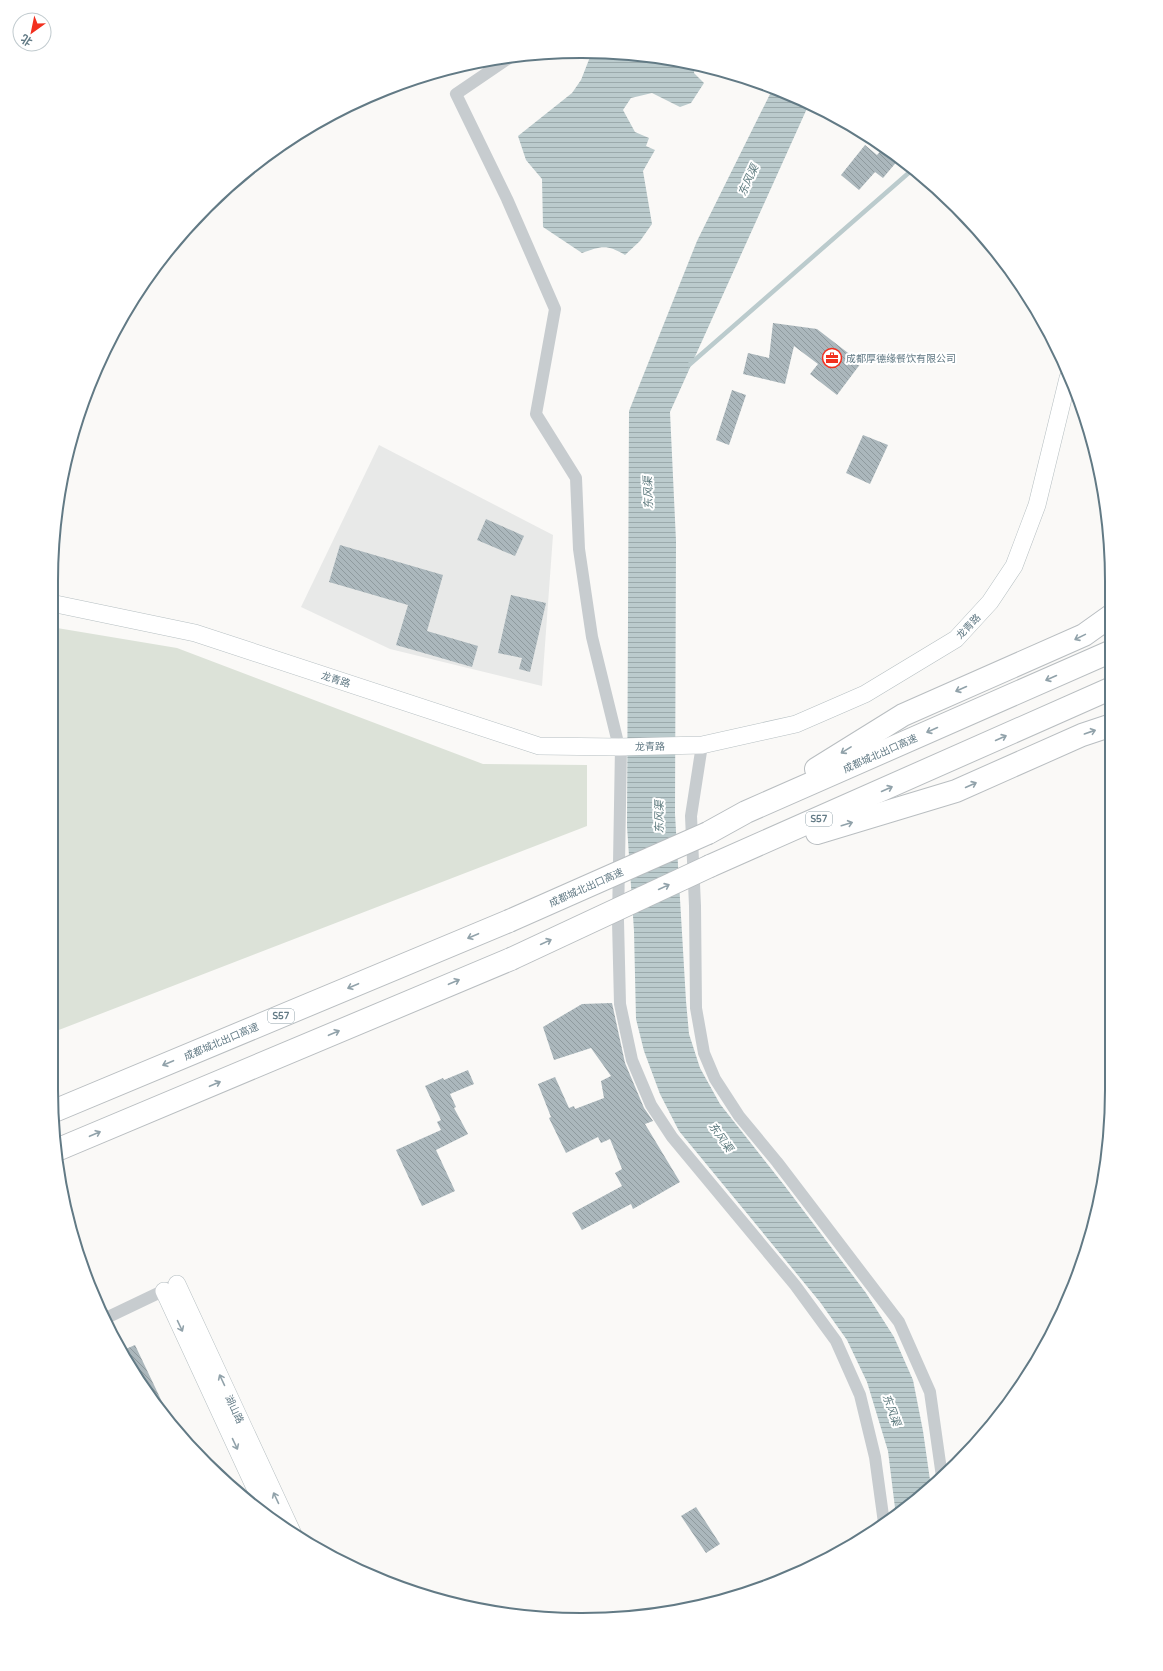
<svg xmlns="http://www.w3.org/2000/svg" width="1163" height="1671" font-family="'Varela Round','Noto Sans SC',sans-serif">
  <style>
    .built { fill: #e8e9e8 }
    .green { fill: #dce2d8 }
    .water { fill: url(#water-rules) }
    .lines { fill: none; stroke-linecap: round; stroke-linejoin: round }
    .stream { stroke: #bbcbcd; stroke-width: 4.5 }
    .building { fill: url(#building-back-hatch) }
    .secondary-casing { stroke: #b6bfc2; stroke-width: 18 }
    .highway-casing { stroke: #b9bec1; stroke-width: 24 }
    .street { stroke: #c7cccf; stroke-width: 12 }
    .secondary { stroke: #fff; stroke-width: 17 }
    .highway { stroke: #fff; stroke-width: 22 }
    .highway-bridge-casing { stroke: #b9bec1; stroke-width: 24; stroke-linecap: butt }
    .highway-bridge { stroke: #fff; stroke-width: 22 }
    .oneway { stroke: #91a2aa }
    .labels { text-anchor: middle; stroke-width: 4; stroke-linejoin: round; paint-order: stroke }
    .shield { fill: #fff; stroke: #91a2aa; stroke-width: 1 }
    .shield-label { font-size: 9px; font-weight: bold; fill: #627a85 }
    .poi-label { font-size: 10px; fill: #627a85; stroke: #fff; text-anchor: start }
    .street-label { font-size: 10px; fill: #627a85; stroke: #fff }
    .water-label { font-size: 11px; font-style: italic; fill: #5d7a7e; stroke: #fff }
    .rim { fill: none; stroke: #627a85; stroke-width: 2 }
  </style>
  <defs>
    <pattern id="water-rules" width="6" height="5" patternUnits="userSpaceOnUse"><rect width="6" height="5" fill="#bbcbcd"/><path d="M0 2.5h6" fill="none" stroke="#9baaac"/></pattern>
    <pattern id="building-back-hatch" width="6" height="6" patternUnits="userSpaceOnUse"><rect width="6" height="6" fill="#abb7bc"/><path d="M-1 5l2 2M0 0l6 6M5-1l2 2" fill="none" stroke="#8f9a9e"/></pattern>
  </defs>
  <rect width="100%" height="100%" fill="#faf9f7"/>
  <!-- built -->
  <path class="built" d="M379 445 553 535 542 686 390 649 301 607Z"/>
  <!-- green -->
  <path class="green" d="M51 627 177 648 483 764 587 765V826L51 1033Z"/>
  <!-- water -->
  <g class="water">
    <path d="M616 54 685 61 695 64 694 73 704 83 691 103 680 107 652 93 631 98 623 110 635 132 649 138 646 146 655 150 643 171 652 224 640 241 625 255C607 244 601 246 582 253L543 227 542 179 526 160 518 136 572 93 581 80 590 57Z"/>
    <path d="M773 88 785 91 809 104 670 412 676 541 675 814 686 1001 689 1034 700 1068 720 1104 784 1185 866 1293 894 1337 913 1380 923 1431 931 1487 904 1511 896 1516 888 1451 867 1382 847 1340 820 1302 679 1131 660 1094 644 1051 636 1019 634 931 627 826 629 411 697 241Z"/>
  </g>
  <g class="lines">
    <!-- stream -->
    <path class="stream" d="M689 365 912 170"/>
  </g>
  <!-- building -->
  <g class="building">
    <path d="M865 145 877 155 884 147 899 159 883 178 875 172 859 190 841 175Z"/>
    <path d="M773 323 817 329 861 363 837 395 810 374 818 364 794 346 785 384 743 374 748 353 769 358Z"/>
    <path d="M732 390 746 395 729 445 716 440Z"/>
    <path d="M863 435 888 445 870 484 846 473Z"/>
    <path d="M486 519 524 536 515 556 477 540Z"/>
    <path d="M340 545 443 575 427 631 478 646 472 667 396 645 408 605 329 582Z"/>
    <path d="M511 595 546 603 530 672 519 669 522 658 498 653Z"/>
    <path d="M612 1003 625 1063 644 1108 653 1121 645 1124 680 1182 633 1209 631 1204 582 1230 572 1213 622 1186 615 1173 622 1169 610 1139 601 1143 598 1137 566 1153 549 1118 551 1117 538 1084 555 1077 569 1108 574 1106 575 1109 604 1098 601 1081 611 1076 591 1048 554 1060 543 1027 582 1004Z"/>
    <path d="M468 1070 474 1084 450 1094 456 1107 454 1108 468 1134 436 1150 455 1191 422 1206 396 1150 441 1130 437 1122 441 1120 425 1086 443 1078 444 1080Z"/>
    <path d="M135 1345 164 1406 161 1408 140 1384 121 1351Z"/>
    <path d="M696 1507 720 1544 706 1553 681 1516Z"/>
  </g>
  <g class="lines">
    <defs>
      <g id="secondary">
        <path d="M51 603 195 633 539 746 619 747 702 745 796 724 865 694 956 639 990 602 1014 566 1037 505 1068 378"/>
        <path d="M177 1284 293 1534"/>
        <path d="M164 1291 268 1516"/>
      </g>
      <g id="highway">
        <path d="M816 769 903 715 1084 635 1112 615"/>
        <path d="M708 833 746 812 1112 651"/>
        <path d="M817 833 956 791 1082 735 1112 725"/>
        <path d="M710 866 1112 688"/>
        <path d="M54 1111 509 921"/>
        <path d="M59 1149 511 959"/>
      </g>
    </defs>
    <!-- secondary casing -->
    <use href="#secondary" class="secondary-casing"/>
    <!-- highway casing -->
    <use href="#highway" class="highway-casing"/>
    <!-- street -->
    <g class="street">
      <path d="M509 58 456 94 507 199 555 309 536 414 576 478 579 549 592 637 619 747"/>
      <path d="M702 745 691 816 695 906 696 1008 704 1053 715 1079 739 1116 777 1162 899 1322 930 1392 942 1477"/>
      <path d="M621 747 618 921 620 1004 632 1060 651 1105 672 1137 795 1285 836 1341 860 1395 875 1457 884 1523"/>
      <path d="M104 1319 171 1287"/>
    </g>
    <!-- secondary -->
    <use href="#secondary" class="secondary"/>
    <!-- highway -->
    <use href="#highway" class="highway"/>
    <defs>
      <g id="highway-bridge">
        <path d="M509 921 708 833"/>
        <path d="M511 959 710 866"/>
      </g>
    </defs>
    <!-- highway-bridge casing -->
    <use href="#highway-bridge" class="highway-bridge-casing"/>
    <!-- highway-bridge -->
    <use href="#highway-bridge" class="highway-bridge"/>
  </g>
  <!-- one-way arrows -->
  <defs><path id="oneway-shaft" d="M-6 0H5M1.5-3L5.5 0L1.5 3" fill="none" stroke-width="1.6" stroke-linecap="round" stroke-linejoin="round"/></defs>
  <g class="oneway">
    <use href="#oneway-shaft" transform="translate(1080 637) rotate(154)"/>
    <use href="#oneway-shaft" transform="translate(1051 678) rotate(156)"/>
    <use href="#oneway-shaft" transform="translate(961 689) rotate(156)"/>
    <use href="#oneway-shaft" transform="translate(932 730) rotate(156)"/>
    <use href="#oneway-shaft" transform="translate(1090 732) rotate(-19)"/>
    <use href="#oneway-shaft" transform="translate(1001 738) rotate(-24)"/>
    <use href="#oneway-shaft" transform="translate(846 750) rotate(148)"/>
    <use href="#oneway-shaft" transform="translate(971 785) rotate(-24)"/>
    <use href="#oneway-shaft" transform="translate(887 789) rotate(-24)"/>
    <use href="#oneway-shaft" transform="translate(847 824) rotate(-17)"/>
    <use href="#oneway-shaft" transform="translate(664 887) rotate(-25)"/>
    <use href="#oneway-shaft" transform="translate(473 936) rotate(157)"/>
    <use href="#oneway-shaft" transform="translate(546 942) rotate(-25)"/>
    <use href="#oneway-shaft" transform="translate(454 982) rotate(-23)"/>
    <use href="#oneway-shaft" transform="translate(353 986) rotate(157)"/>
    <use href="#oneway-shaft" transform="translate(334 1033) rotate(-23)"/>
    <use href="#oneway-shaft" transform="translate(168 1063) rotate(157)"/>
    <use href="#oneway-shaft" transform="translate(215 1084) rotate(-23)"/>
    <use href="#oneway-shaft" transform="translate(95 1134) rotate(-23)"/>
    <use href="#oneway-shaft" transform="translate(180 1326) rotate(65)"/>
    <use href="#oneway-shaft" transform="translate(222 1380) rotate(-115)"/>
    <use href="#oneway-shaft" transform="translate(235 1444) rotate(65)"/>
    <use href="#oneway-shaft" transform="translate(276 1498) rotate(-115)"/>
  </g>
  <!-- icons -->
  <defs>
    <symbol id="office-ring" viewBox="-11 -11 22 22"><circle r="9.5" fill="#fff" stroke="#f2301f" stroke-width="1.5"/><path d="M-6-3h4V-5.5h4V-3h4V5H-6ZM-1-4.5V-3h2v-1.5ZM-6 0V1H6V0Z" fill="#f2301f"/></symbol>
  </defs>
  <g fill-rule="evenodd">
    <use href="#office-ring" x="821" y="347" width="22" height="22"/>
  </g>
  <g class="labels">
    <!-- shield labels -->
    <g class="shield">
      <rect x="806" y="812" width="26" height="14" rx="3"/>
      <rect x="268" y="1009" width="26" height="14" rx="3"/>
    </g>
    <g class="shield-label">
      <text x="819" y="822">S57</text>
      <text x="281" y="1019">S57</text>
    </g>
    <!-- poi labels -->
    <g class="poi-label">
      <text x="846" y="362">成都厚德缘餐饮有限公司</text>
    </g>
    <!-- street labels -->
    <g class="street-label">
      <text transform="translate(968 626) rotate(-46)" y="4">龙青路</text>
      <text transform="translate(336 679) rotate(18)" y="4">龙青路</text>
      <text transform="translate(650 746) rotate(-1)" y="4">龙青路</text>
      <text transform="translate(880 753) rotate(-24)" y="4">成都城北出口高速</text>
      <text transform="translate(586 887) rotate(-24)" y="4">成都城北出口高速</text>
      <text transform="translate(221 1041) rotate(-23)" y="4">成都城北出口高速</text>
      <text transform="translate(235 1409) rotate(65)" y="4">湖山路</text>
    </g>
    <!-- water labels -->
    <g class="water-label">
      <text transform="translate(748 180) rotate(-65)" y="4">东风渠</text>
      <text transform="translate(648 493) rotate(-92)" y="4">东风渠</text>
      <text transform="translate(659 817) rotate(-90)" y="4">东风渠</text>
      <text transform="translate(721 1137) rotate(55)" y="4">东风渠</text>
      <text transform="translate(892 1410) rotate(70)" y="4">东风渠</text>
    </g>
  </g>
  <!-- crop -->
  <path d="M0 0H1163V1671H0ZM581 58H582A523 523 0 0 1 1105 581V1090A523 523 0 0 1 582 1613H581A523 523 0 0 1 58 1090V581A523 523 0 0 1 581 58Z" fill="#fff" fill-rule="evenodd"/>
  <path class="rim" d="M581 58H582A523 523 0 0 1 1105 581V1090A523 523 0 0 1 582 1613H581A523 523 0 0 1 58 1090V581A523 523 0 0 1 581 58Z"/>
  <!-- north arrow -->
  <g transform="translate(32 32) rotate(213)"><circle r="19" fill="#ffffff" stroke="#c0cace"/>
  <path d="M0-3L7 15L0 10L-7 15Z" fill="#f2301f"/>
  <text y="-6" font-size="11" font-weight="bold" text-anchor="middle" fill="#627a85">北</text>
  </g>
</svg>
